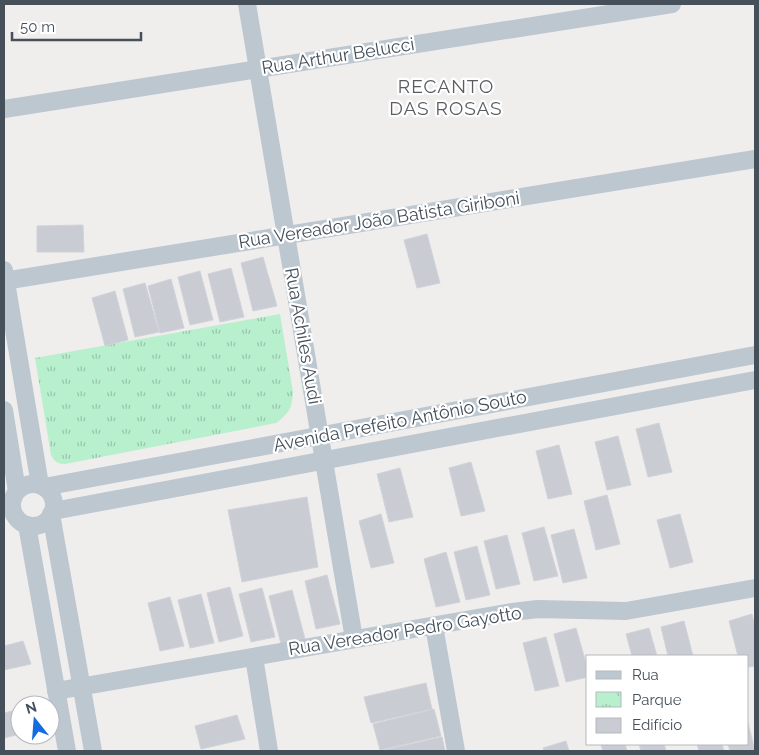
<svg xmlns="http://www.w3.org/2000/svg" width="759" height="755" font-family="Raleway,sans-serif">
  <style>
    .park { fill: url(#park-tufts) }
    .building { fill: #c9ccd2; stroke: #d0d3d9 }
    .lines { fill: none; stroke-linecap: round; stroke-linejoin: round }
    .minor { stroke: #bdc7d0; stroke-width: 18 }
    .labels { text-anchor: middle; stroke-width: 4.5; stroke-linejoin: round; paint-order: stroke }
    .street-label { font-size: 18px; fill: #45505b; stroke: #fff }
    .neighbourhood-label { font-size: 19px; letter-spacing: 1px; fill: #595d62; stroke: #fff }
  </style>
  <defs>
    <pattern id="park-tufts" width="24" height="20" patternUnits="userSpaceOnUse" patternTransform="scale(1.25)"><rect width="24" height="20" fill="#b8f0ce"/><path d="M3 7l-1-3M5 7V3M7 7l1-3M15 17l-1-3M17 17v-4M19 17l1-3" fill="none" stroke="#97c5aa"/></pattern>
  </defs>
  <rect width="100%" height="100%" fill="#f0eded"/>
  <!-- park -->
  <path class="park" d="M280 314 293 392C292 409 289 413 276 423L65 464C57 464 54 461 51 455L35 358Z"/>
  <!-- building -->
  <g class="building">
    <path d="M83 225 84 252H37V226Z"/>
    <path d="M427 234 440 283 417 288 404 240Z"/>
    <path d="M263 257 277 306 253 311 241 263Z"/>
    <path d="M231 268 244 317 220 322 208 274Z"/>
    <path d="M200 271 213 320 190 325 178 277Z"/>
    <path d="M171 279 184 328 160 333 148 286Z"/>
    <path d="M145 283 159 332 135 337 123 289Z"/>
    <path d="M115 291 128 340 105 346 92 298Z"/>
    <path d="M659 423 672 472 648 477 636 429Z"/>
    <path d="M618 436 631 485 607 490 595 442Z"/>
    <path d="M559 445 572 494 548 499 536 451Z"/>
    <path d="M471 462 485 511 461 516 449 468Z"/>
    <path d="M400 468 413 517 389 522 377 474Z"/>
    <path d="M607 495 620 544 596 550 584 501Z"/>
    <path d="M307 497 318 567 242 582 228 510Z"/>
    <path d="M381 514 394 563 371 568 359 521Z"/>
    <path d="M680 514 693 562 670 568 657 520Z"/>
    <path d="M544 527 558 576 534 581 522 533Z"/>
    <path d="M574 529 587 578 563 583 551 535Z"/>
    <path d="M507 535 520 584 496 589 484 541Z"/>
    <path d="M477 546 490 595 466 600 454 552Z"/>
    <path d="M446 552 460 602 436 607 424 559Z"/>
    <path d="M327 575 340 624 316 629 305 581Z"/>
    <path d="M230 587 243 636 219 642 207 593Z"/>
    <path d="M262 588 275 637 251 642 239 594Z"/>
    <path d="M292 590 305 639 281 644 269 596Z"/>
    <path d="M201 594 214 643 190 648 178 600Z"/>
    <path d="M170 597 184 646 160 651 148 603Z"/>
    <path d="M752 614 755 627V666L748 667V656H738L729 621Z"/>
    <path d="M684 621 693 656H668L661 627Z"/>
    <path d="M576 628 588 670V677L566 682 554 634Z"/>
    <path d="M649 628 657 656H632L626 634Z"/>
    <path d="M546 637 559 686 535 691 523 643Z"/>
    <path d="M23 641 31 664 4 670V646Z"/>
    <path d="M426 683 432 709 371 723 364 697Z"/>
    <path d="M20 709V734L4 738V713Z"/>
    <path d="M434 709 441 736 380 750 373 724Z"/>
    <path d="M237 715 245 739 201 749 195 726Z"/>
    <path d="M748 723 755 751H730L728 744H748Z"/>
    <path d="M442 737 445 751H380Z"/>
    <path d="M566 741 569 751H544L543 748Z"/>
    <path d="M605 744H625L627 751H603L601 745Z"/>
    <path d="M639 744H664L666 751H641Z"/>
    <path d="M697 744H722L724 751H699Z"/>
  </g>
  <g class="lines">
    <!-- minor -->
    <g class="minor">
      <path d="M247 4 354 639"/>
      <path d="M4 109 672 4"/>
      <path d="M4 270 40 485"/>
      <path d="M4 281 755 159"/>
      <path d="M4 410 17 491"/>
      <circle cx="33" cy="505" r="21"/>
      <path d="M44 487 755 355"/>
      <path d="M53 511 755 380"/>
      <path d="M51 514 93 751"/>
      <path d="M27 525 67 751"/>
      <path d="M434 626 456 751"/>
      <path d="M254 657 269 751"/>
      <path d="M56 691 512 612 538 609 626 611 755 588"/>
    </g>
  </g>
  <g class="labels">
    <!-- street labels -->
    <g class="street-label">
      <text transform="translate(338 56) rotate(-9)" y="6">Rua Arthur Belucci</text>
      <text transform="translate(379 220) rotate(-9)" y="6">Rua Vereador João Batista Giriboni</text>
      <text transform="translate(303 336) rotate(80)" y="6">Rua Achiles Audi</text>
      <text transform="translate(400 421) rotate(-11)" y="6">Avenida Prefeito Antônio Souto</text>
      <text transform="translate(405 631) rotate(-9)" y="6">Rua Vereador Pedro Gayotto</text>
    </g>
    <!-- neighbourhood labels -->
    <g class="neighbourhood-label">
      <text x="446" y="93">RECANTO<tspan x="446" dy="22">DAS ROSAS</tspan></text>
    </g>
  </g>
  <!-- border -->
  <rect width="759" height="755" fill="none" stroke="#45505b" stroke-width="10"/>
  <!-- legend -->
  <rect x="586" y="655" width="162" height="90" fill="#ffffff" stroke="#b5b9bd"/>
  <rect x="596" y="671" width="25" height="8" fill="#bdc7d0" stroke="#b5b9bd"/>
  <text x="632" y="680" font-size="15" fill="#45505b">Rua</text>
  <rect x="596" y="692" width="25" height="15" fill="url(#park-tufts)" stroke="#b5b9bd"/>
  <text x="632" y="705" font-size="15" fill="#45505b">Parque</text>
  <rect x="596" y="718" width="25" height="15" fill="#c9ccd2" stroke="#b5b9bd"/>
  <text x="632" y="730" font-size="15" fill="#45505b">Edifício</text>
  <!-- north arrow -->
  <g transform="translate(35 720) rotate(343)"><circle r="24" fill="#ffffff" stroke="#b5b9bd"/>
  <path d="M0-4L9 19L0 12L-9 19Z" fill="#126ce4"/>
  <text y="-8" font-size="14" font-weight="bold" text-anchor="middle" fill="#45505b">N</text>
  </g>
  <!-- scale -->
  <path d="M12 32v8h129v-8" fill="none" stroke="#45505b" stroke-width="2.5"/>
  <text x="20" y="32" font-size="15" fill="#45505b" stroke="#ffffff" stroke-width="4" paint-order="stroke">50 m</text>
</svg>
